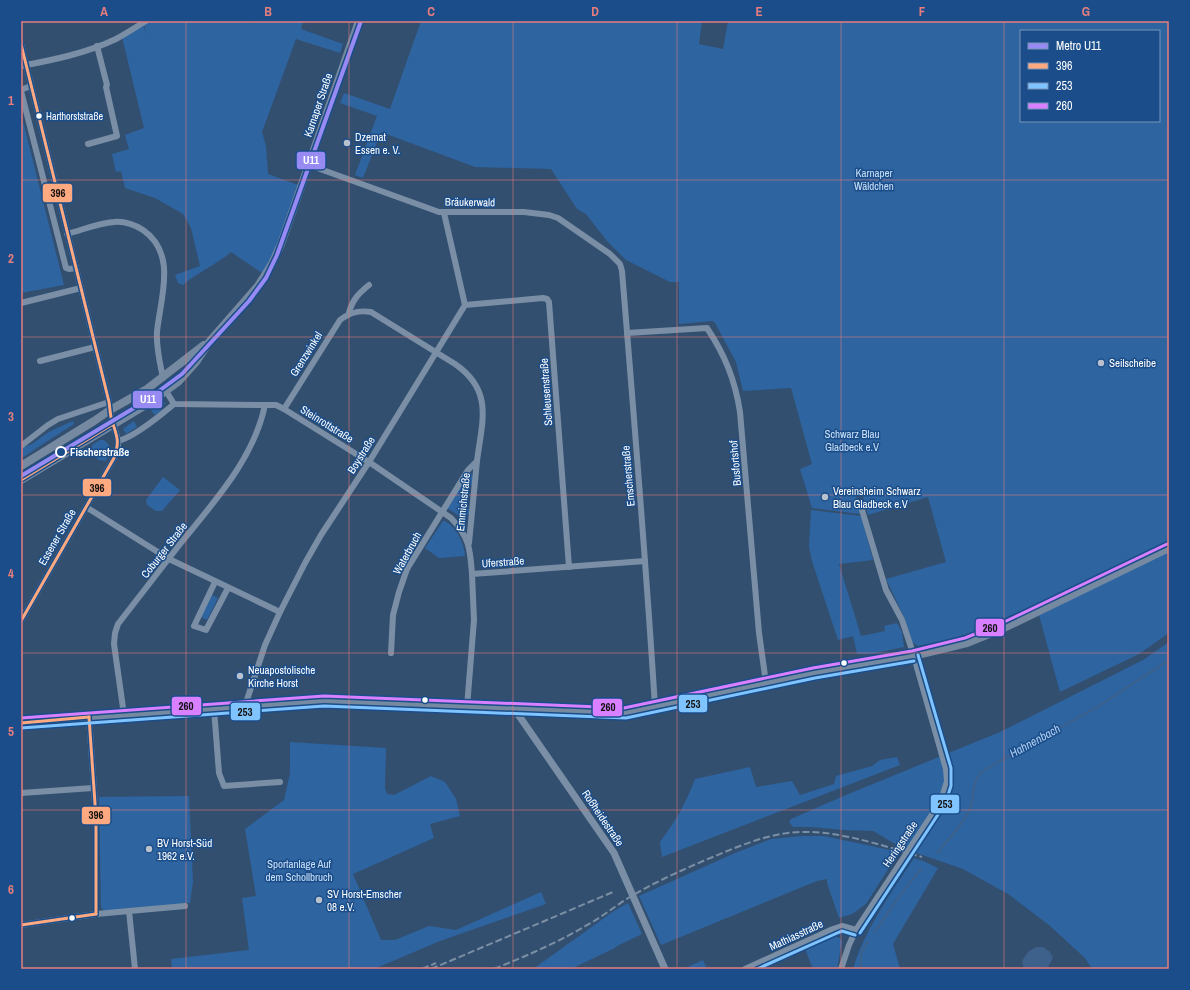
<svg xmlns="http://www.w3.org/2000/svg" width="1190" height="990" font-family="'Archivo Narrow',sans-serif">
  <style>
    .green { fill: #2e64a0; fill-rule: evenodd }
    .water { fill: #3d618b }
    .lines { fill: none; stroke-linecap: round; stroke-linejoin: round }
    .stream { stroke: #3d618b; stroke-width: 2 }
    .minor { stroke: #7a8fa5; stroke-width: 6 }
    .tertiary { stroke: #7a8fa5; stroke-width: 7 }
    .secondary { stroke: #758aa1; stroke-width: 8 }
    .rail { stroke: #7b8fa4; stroke-width: 2; stroke-dasharray: 7 3; stroke-linecap: butt }
    .bus-1-casing { stroke: #1a4d89; stroke-width: 6 }
    .bus-2-casing { stroke: #1a4d89; stroke-width: 6 }
    .bus-3-casing { stroke: #1a4d89; stroke-width: 6 }
    .bus-1 { stroke: #ffa980; stroke-width: 3 }
    .bus-2 { stroke: #80c4ff; stroke-width: 3 }
    .bus-3 { stroke: #d880ff; stroke-width: 3 }
    .metro-1-casing { stroke: #1a4d89; stroke-width: 7 }
    .metro-1 { stroke: #978bf3; stroke-width: 4 }
    .grid { fill: none; stroke: #e67e7e; stroke-width: 1; stroke-opacity: 0.55 }
    .bus-dot { fill: #fff; stroke: #1a4d89; stroke-width: 1.5 }
    .poi-dot { fill: #b8c1cd; stroke: #1a4d89; stroke-width: 1.5 }
    .stop-dot { fill: #1a4d89; stroke: #fff; stroke-width: 2 }
    .labels { text-anchor: middle; stroke-width: 3; stroke-linejoin: round; paint-order: stroke }
    .bus-label { font-size: 10px; fill: #fff; stroke: #1a4d89; text-anchor: start }
    .street-label { font-size: 11px; fill: #fff; stroke: #1a4d89 }
    .poi-label { font-size: 11px; fill: #fff; stroke: #1a4d89; text-anchor: start }
    .park-label { font-size: 11px; fill: #c9e0f9; stroke: #1a4d89 }
    .stop-label { font-size: 11px; font-weight: bold; fill: #fff; stroke: #1a4d89; text-anchor: start }
    .water-label { font-size: 12px; font-style: italic; fill: #b0d0f4; stroke: #1a4d89 }
    .line-badge { stroke: #1a4d89; stroke-width: 1.5 }
    .badge-label { font-size: 11px; text-anchor: middle; font-weight: bold; fill: #fff }
    .pale-badge-label { font-size: 11px; text-anchor: middle; font-weight: bold; fill: #111 }
    .neatline { fill: none; stroke: #e67e7e; stroke-width: 1.5 }
    .grid-label { font-size: 13px; text-anchor: middle; font-weight: bold; fill: #e67e7e }
  </style>
  <rect width="100%" height="100%" fill="#334f70"/>
  <!-- green -->
  <g class="green">
    <path d="M150 21H251V24L252 21H303L301 29 343 44 340 53 296 39 262 132 266 146 268 174 301 186 265 275 231 252C216 265 198 272 183 285L178 283 175 275 200 266 191 228 183 214 155 198 125 188 121 171 116 172 112 154 129 149 125 135 144 128 122 37 143 25 147 36 144 25Z"/>
    <path d="M421 21H702L699 44 723 49 728 21H1169V633L1139 654 1060 692 1036 604 978 630 949 640 918 646 912 642 905 619 886 579 946 562 928 497 868 515 862 493 856 495 860 514 812 508 800 469 812 464 791 388 743 391 736 362 715 323 713 321 679 324V282H670L626 260 607 241 586 214 577 209 551 169 475 167 381 132 363 178 355 175 377 116 340 103 344 93 390 109ZM1021 31H1159V121H1021Z"/>
    <path d="M21 113 64 285 21 293Z"/>
    <path d="M162 402 166 403 160 408 162 410 155 415 151 411Z"/>
    <path d="M73 421 74 424 46 442 22 458 21 456V448C32 446 39 438 49 432 57 428 65 424 73 421Z"/>
    <path d="M134 421 137 427 126 434 123 429 124 428Z"/>
    <path d="M100 440H104L109 445V453L106 461 98 460 92 449V445Z"/>
    <path d="M470 473 473 475 472 485H467L465 508 469 509V514L462 518 447 508Z"/>
    <path d="M163 477 180 490 162 511H156L147 505 146 500Z"/>
    <path d="M811 510 861 516 873 560 839 564 861 636 885 631 884 626 897 623 902 632 904 647 871 654H857L853 636 838 640 812 561 809 547Z"/>
    <path d="M443 521H445C457 528 464 543 465 556L439 558 425 548Z"/>
    <path d="M212 595 218 598 207 620 201 617Z"/>
    <path d="M1169 642V969H1092L1085 958 1049 925 1008 894 963 869 902 848 873 831 844 830 811 827H793L789 822 791 819 846 795 1000 732 1143 660Z"/>
    <path d="M290 742 386 748 385 788 387 794 394 795 431 776 445 782 456 799 460 816 430 824 434 838 353 874 381 940H395L429 926 456 930 541 892 546 904 440 941 374 969H172L171 959 249 950 242 898 256 896 245 829 284 800 290 773Z"/>
    <path d="M897 757 900 765 662 857 660 842C677 819 685 805 695 779L750 767 756 787 792 781 800 795 834 784 836 776 872 766 880 760Z"/>
    <path d="M189 796 193 882 190 903 105 911 101 908 99 797Z"/>
    <path d="M801 836H824L899 852 866 904 852 914 839 918 827 883V879L817 881 661 945 639 896 735 853 771 839Z"/>
    <path d="M914 858 923 861 938 868 893 944 900 969H853C865 929 891 893 914 858Z"/>
    <path d="M628 903 642 934 615 947V948L571 969H533L614 911Z"/>
    <path d="M834 936 840 938 842 942 837 969H813L805 949Z"/>
    <path d="M703 960 707 969H683Z"/>
  </g>
  <!-- water -->
  <path class="water" d="M1036 947H1043L1050 952 1053 958 1048 967 1024 969 1022 961 1028 952Z"/>
  <g class="lines">
    <!-- stream -->
    <g class="stream">
      <path d="M937 853C948 840 961 826 969 811 975 801 971 789 977 778 980 773 986 769 991 766L1099 706 1169 660"/>
      <path d="M875 932 898 898 921 869"/>
      <path d="M861 969V953L868 941"/>
    </g>
    <!-- minor -->
    <g class="minor">
      <path d="M21 44 109 402C110 409 110 417 113 424 118 440 121 441 114 458L21 621"/>
      <path d="M21 66C53 60 87 53 116 39 127 33 136 27 146 21"/>
      <path d="M31 86 23 89 21 91 66 268 69 269 76 268"/>
      <path d="M88 144 117 136 106 87 107 85 97 46"/>
      <path d="M309 165 439 212H524L549 215 558 218 610 254 620 264 622 271C634 416 646 561 655 707"/>
      <path d="M67 234C82 230 99 223 114 222 125 221 135 225 143 230 178 254 160 299 157 332 156 348 160 363 163 378"/>
      <path d="M21 303 81 288"/>
      <path d="M465 305 543 298 547 299 549 302 569 567"/>
      <path d="M349 313C352 300 359 293 369 285"/>
      <path d="M627 333 707 328C725 355 735 380 740 412L759 633 766 683"/>
      <path d="M40 361 95 347"/>
      <path d="M166 391 174 404 265 405H276L284 409 369 462 451 518C470 538 470 549 472 574"/>
      <path d="M284 409 340 320C350 312 359 310 371 312L455 364C494 391 482 421 477 461"/>
      <path d="M118 441C135 437 161 415 174 404"/>
      <path d="M21 446 48 425 58 419 109 402"/>
      <path d="M86 507 169 559 280 612"/>
      <path d="M215 582 194 626 206 630 228 588"/>
      <path d="M391 653 393 615 399 592 407 569 468 470 477 461 469 543"/>
      <path d="M245 706 265 645 280 612 305 563 321 535 369 462 465 305 444 213"/>
      <path d="M467 707 474 620 472 574 645 561"/>
      <path d="M214 709 219 773 224 786 280 782"/>
      <path d="M124 715 114 644 115 633 118 624C139 597 159 571 180 544 213 503 254 459 265 405"/>
      <path d="M89 717 96 818V914"/>
      <path d="M21 793 93 788"/>
      <path d="M129 911 135 969"/>
      <path d="M21 925 96 914 185 906"/>
      <path d="M745 969 833 929 842 926 856 930"/>
      <path d="M841 969 849 945 856 930 941 801 947 781 946 769 912 650 902 620 886 590 862 510"/>
    </g>
    <!-- tertiary -->
    <path class="tertiary" d="M515 710 614 853 665 969"/>
    <!-- secondary -->
    <g class="secondary">
      <path d="M21 466 94 421 110 410 147 389 204 345"/>
      <path d="M21 480 149 403 178 382 196 362 210 341 258 286 272 264 281 244 359 21"/>
      <path d="M21 723 324 701 605 713H625L814 673 913 656 967 643 1004 628 1169 548"/>
    </g>
    <!-- rail -->
    <g class="rail">
      <path d="M422 969 436 963"/>
      <path d="M431 969 613 892"/>
      <path d="M494 969C526 956 557 943 587 925 602 917 615 906 630 897 653 883 678 872 703 861 735 848 766 833 801 832 842 831 883 846 922 857"/>
    </g>
    <defs>
      <g id="bus-1">
        <path d="M21 44 109 402C110 408 110 415 112 421 117 436 120 442 114 458L21 621"/>
        <path d="M21 480 113 424"/>
        <path d="M89 717 96 818V914"/>
        <path d="M21 723 89 717"/>
        <path d="M21 925 96 914"/>
      </g>
      <g id="bus-2">
        <path d="M21 728 324 706 626 718 815 678 914 661"/>
        <path d="M860 933 945 804 951 786V768L918 655"/>
        <path d="M757 969 835 934 842 931 855 935"/>
      </g>
      <path id="bus-3" d="M21 718 324 696 624 708 813 668 912 651 965 638 1002 623 1167 544"/>
    </defs>
    <!-- bus-1 casing -->
    <use href="#bus-1" class="bus-1-casing"/>
    <!-- bus-2 casing -->
    <use href="#bus-2" class="bus-2-casing"/>
    <!-- bus-3 casing -->
    <use href="#bus-3" class="bus-3-casing"/>
    <!-- bus-1 -->
    <use href="#bus-1" class="bus-1"/>
    <!-- bus-2 -->
    <use href="#bus-2" class="bus-2"/>
    <!-- bus-3 -->
    <use href="#bus-3" class="bus-3"/>
    <defs>
      <path id="metro-1" d="M21 476 144 402 182 374 249 301 266 278 277 255 361 21"/>
    </defs>
    <!-- metro-1 casing -->
    <use href="#metro-1" class="metro-1-casing"/>
    <!-- metro-1 -->
    <use href="#metro-1" class="metro-1"/>
  </g>
  <!-- grid -->
  <path class="grid" d="M186 21V969M349 21V969M513 21V969M677 21V969M841 21V969M1004 21V969M21 180H1169M21 337H1169M21 495H1169M21 653H1169M21 810H1169"/>
  <!-- markers -->
  <g class="bus-dot">
    <circle cx="39" cy="116" r="3.5"/>
    <circle cx="844" cy="663" r="3.5"/>
    <circle cx="425" cy="700" r="3.5"/>
    <circle cx="72" cy="918" r="3.5"/>
  </g>
  <g class="poi-dot">
    <circle cx="347" cy="143" r="4"/>
    <circle cx="1101" cy="363" r="4"/>
    <circle cx="825" cy="497" r="4"/>
    <circle cx="240" cy="676" r="4"/>
    <circle cx="149" cy="849" r="4"/>
    <circle cx="319" cy="900" r="4"/>
  </g>
  <circle class="stop-dot" cx="61" cy="452" r="5"/>
  <g class="labels">
    <!-- bus labels -->
    <g class="bus-label">
      <text x="46" y="120">Harthorststraße</text>
    </g>
    <!-- street labels -->
    <g class="street-label">
      <text transform="translate(318 105) rotate(-71)" y="4">Karnaper Straße</text>
      <text transform="translate(470 202) rotate(1)" y="4">Bräukerwald</text>
      <text transform="translate(306 354) rotate(-58)" y="4">Grenzwinkel</text>
      <text transform="translate(546 392) rotate(-94)" y="4">Schleusenstraße</text>
      <text transform="translate(327 424) rotate(32)" y="4">Steinrottstraße</text>
      <text transform="translate(361 455) rotate(-58)" y="4">Boystraße</text>
      <text transform="translate(735 463) rotate(-95)" y="4">Busfortshof</text>
      <text transform="translate(628 476) rotate(-95)" y="4">Emscherstraße</text>
      <text transform="translate(463 502) rotate(-84)" y="4">Emmichstraße</text>
      <text transform="translate(57 537) rotate(-60)" y="4">Essener Straße</text>
      <text transform="translate(164 550) rotate(-52)" y="4">Coburger Straße</text>
      <text transform="translate(407 553) rotate(-61)" y="4">Waterbruch</text>
      <text transform="translate(503 562) rotate(-4)" y="4">Uferstraße</text>
      <text transform="translate(603 818) rotate(56)" y="4">Roßheidestraße</text>
      <text transform="translate(900 844) rotate(-56)" y="4">Heringstraße</text>
      <text transform="translate(796 935) rotate(-25)" y="4">Mathiasstraße</text>
    </g>
    <!-- poi labels -->
    <g class="poi-label">
      <text x="355" y="141">Dzemat<tspan x="355" dy="13">Essen e. V.</tspan></text>
      <text x="1109" y="367">Seilscheibe</text>
      <text x="833" y="495">Vereinsheim Schwarz<tspan x="833" dy="13">Blau Gladbeck e.V</tspan></text>
      <text x="248" y="674">Neuapostolische<tspan x="248" dy="13">Kirche Horst</tspan></text>
      <text x="157" y="847">BV Horst-Süd<tspan x="157" dy="13">1962 e.V.</tspan></text>
      <text x="327" y="898">SV Horst-Emscher<tspan x="327" dy="13">08 e.V.</tspan></text>
    </g>
    <!-- park labels -->
    <g class="park-label">
      <text x="874" y="177">Karnaper<tspan x="874" dy="13">Wäldchen</tspan></text>
      <text x="852" y="438">Schwarz Blau<tspan x="852" dy="13">Gladbeck e.V</tspan></text>
      <text x="299" y="868">Sportanlage Auf<tspan x="299" dy="13">dem Schollbruch</tspan></text>
    </g>
    <!-- stop labels -->
    <g class="stop-label">
      <text x="70" y="456">Fischerstraße</text>
    </g>
    <!-- water labels -->
    <g class="water-label">
      <text transform="translate(1035 741) rotate(-29)" y="4">Hahnenbach</text>
    </g>
  </g>
  <g class="line-badge">
    <rect x="296" y="151" width="30" height="19" rx="4" fill="#978bf3"/>
    <rect x="42" y="183" width="31" height="20" rx="4" fill="#ffa980"/>
    <rect x="132" y="390" width="31" height="19" rx="4" fill="#978bf3"/>
    <rect x="82" y="478" width="30" height="19" rx="4" fill="#ffa980"/>
    <rect x="975" y="618" width="30" height="19" rx="4" fill="#d880ff"/>
    <rect x="678" y="694" width="30" height="19" rx="4" fill="#80c4ff"/>
    <rect x="171" y="696" width="31" height="20" rx="4" fill="#d880ff"/>
    <rect x="592" y="698" width="31" height="19" rx="4" fill="#d880ff"/>
    <rect x="230" y="702" width="31" height="19" rx="4" fill="#80c4ff"/>
    <rect x="930" y="794" width="30" height="20" rx="4" fill="#80c4ff"/>
    <rect x="81" y="806" width="30" height="19" rx="4" fill="#ffa980"/>
  </g>
  <g class="badge-label">
    <text x="311" y="164">U11</text>
    <text x="148" y="403">U11</text>
  </g>
  <g class="pale-badge-label">
    <text x="58" y="197">396</text>
    <text x="97" y="492">396</text>
    <text x="990" y="632">260</text>
    <text x="693" y="708">253</text>
    <text x="186" y="710">260</text>
    <text x="608" y="711">260</text>
    <text x="245" y="716">253</text>
    <text x="945" y="808">253</text>
    <text x="96" y="819">396</text>
  </g>
  <!-- border -->
  <rect width="1190" height="990" fill="none" stroke="#1a4d89" stroke-width="44"/>
  <!-- legend -->
  <rect x="1020" y="30" width="140" height="92" fill="#1a4d89" stroke="#7694b8"/>
  <rect x="1028" y="43" width="20" height="6" fill="#978bf3" stroke="#7694b8"/>
  <text x="1056" y="50" font-size="12" fill="#ffffff">Metro U11</text>
  <rect x="1028" y="63" width="20" height="6" fill="#ffa980" stroke="#7694b8"/>
  <text x="1056" y="70" font-size="12" fill="#ffffff">396</text>
  <rect x="1028" y="83" width="20" height="6" fill="#80c4ff" stroke="#7694b8"/>
  <text x="1056" y="90" font-size="12" fill="#ffffff">253</text>
  <rect x="1028" y="103" width="20" height="6" fill="#d880ff" stroke="#7694b8"/>
  <text x="1056" y="110" font-size="12" fill="#ffffff">260</text>
  <rect x="22" y="22" width="1146" height="946" class="neatline"/>
  <g class="grid-label">
    <text x="104" y="16">A</text>
    <text x="268" y="16">B</text>
    <text x="431" y="16">C</text>
    <text x="595" y="16">D</text>
    <text x="759" y="16">E</text>
    <text x="922" y="16">F</text>
    <text x="1086" y="16">G</text>
    <text x="11" y="105">1</text>
    <text x="11" y="263">2</text>
    <text x="11" y="421">3</text>
    <text x="11" y="578">4</text>
    <text x="11" y="736">5</text>
    <text x="11" y="894">6</text>
  </g>
</svg>
